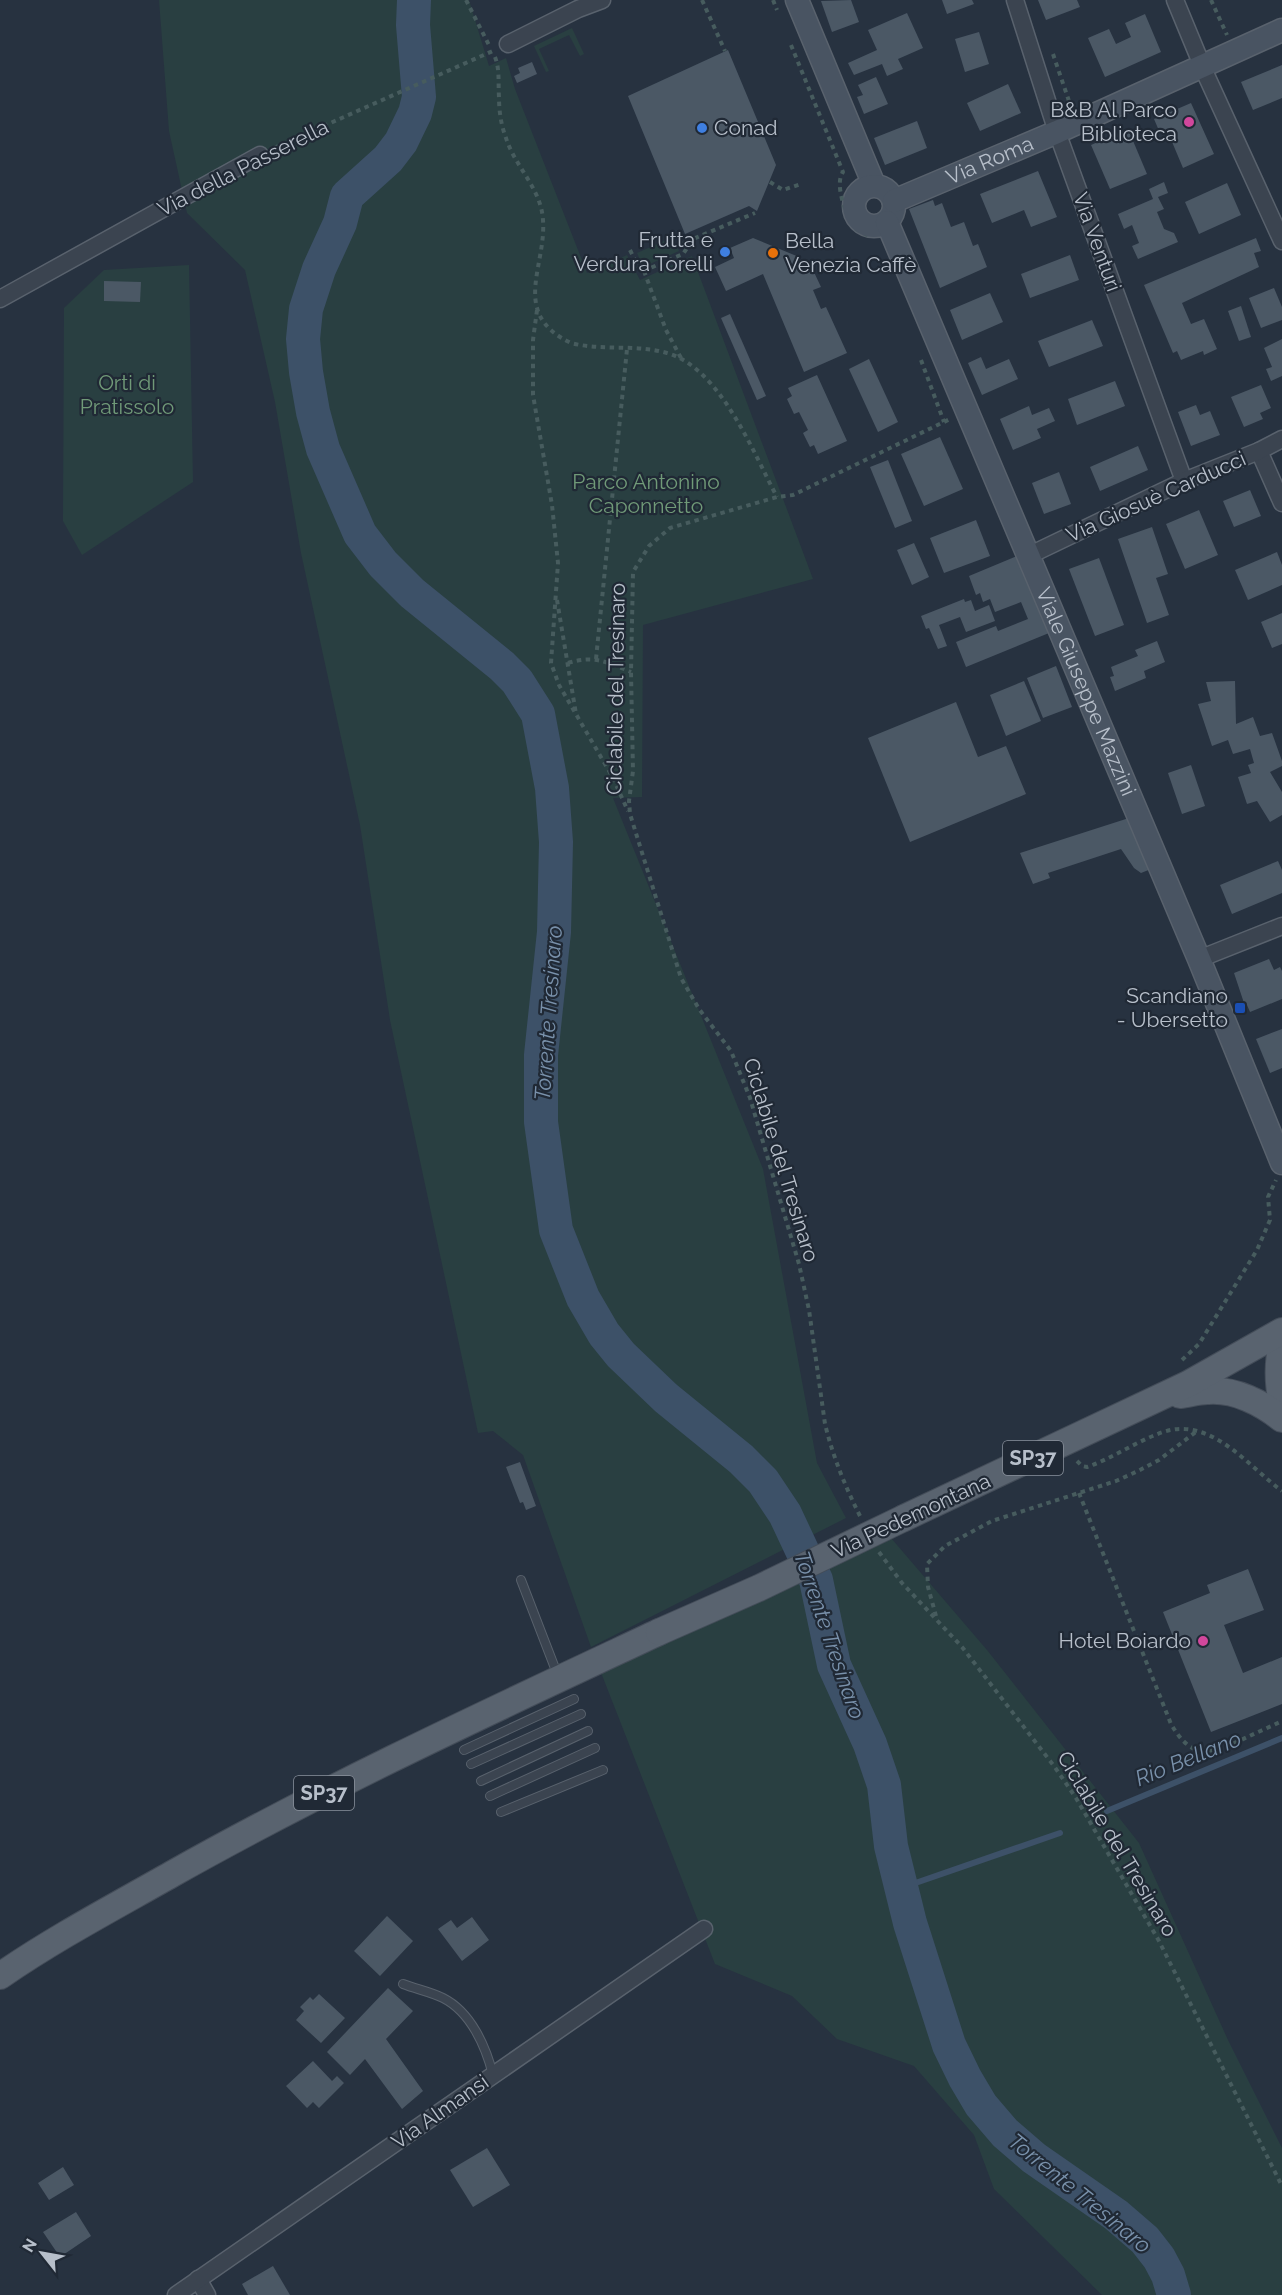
<svg xmlns="http://www.w3.org/2000/svg" width="1282" height="2295" font-family="Raleway,sans-serif">
  <style>
    .green { fill: #293f41 }
    .lines { fill: none; stroke-linecap: round; stroke-linejoin: round }
    .stream { stroke: #3d5168; stroke-width: 6 }
    .river { stroke: #3d5168; stroke-width: 34 }
    .building { fill: #4b5865 }
    .lane-casing { stroke: #59626d; stroke-width: 10 }
    .street-casing { stroke: #59626d; stroke-width: 19 }
    .secondary-casing { stroke: #59626d; stroke-width: 25 }
    .primary-casing { stroke: #444d59; stroke-width: 28 }
    .path { stroke: #475c5e; stroke-width: 4; stroke-dasharray: 4.5 4.5; stroke-linecap: butt }
    .lane { stroke: #3b4450; stroke-width: 8 }
    .street { stroke: #3b4450; stroke-width: 16 }
    .secondary { stroke: #495462; stroke-width: 22 }
    .primary { stroke: #59636f; stroke-width: 26 }
    .primary-bridge-casing { stroke: #444d59; stroke-width: 28; stroke-linecap: butt }
    .primary-bridge { stroke: #59636f; stroke-width: 26 }
    .hotel-dot { fill: #d1479c; stroke: #202935; stroke-width: 2 }
    .shop-dot { fill: #3f7fe0; stroke: #202935; stroke-width: 2 }
    .food-dot { fill: #e8710a; stroke: #202935; stroke-width: 2 }
    .transit-dot { fill: #1a4fb4; stroke: #202935; stroke-width: 2 }
    .labels { text-anchor: middle; stroke-width: 4.5; stroke-linejoin: round; paint-order: stroke }
    .shield { fill: #202935; stroke: #8a929d; stroke-width: 1.5 }
    .shield-label { font-size: 20px; font-weight: bold; fill: #b7bfca }
    .poi-label { font-size: 21px; fill: #b7bfca; stroke: #202935; text-anchor: end }
    .street-label { font-size: 21px; fill: #b7bfca; stroke: #202935 }
    .park-label { font-size: 21px; fill: #709a78; stroke: #202935 }
    .water-label { font-size: 22px; font-style: italic; fill: #7991ab; stroke: #202935 }
  </style>
  <rect width="100%" height="100%" fill="#273240"/>
  <!-- green -->
  <g class="green">
    <path d="M159 0H469L489 66 506 58 515 89 587 273 627 255 640 280 692 256 813 579 643 625 642 797 613 798 763 1169 817 1463 846 1518 591 1647 523 1455 493 1431 478 1433 390 1020 360 825 301 553 275 402 245 270 187 213 169 131Z"/>
    <path d="M572 28 584 54 580 56 569 35 539 49 549 71 546 72 534 46Z"/>
    <path d="M673 237 679 251 643 267 637 253Z"/>
    <path d="M189 265 193 482 82 555 63 521 64 308 104 270Z"/>
    <path d="M891 1538 987 1650 1139 1843 1228 2040 1282 2148V2295H1102L994 2189 974 2135 914 2066 837 2039 792 1996 715 1964 600 1670Z"/>
  </g>
  <g class="lines">
    <!-- stream -->
    <g class="stream">
      <path d="M1107 1811 1282 1738"/>
      <path d="M901 1888 1060 1833"/>
    </g>
    <!-- river -->
    <path class="river" d="M414 0 413 25 419 97 415 113 401 142 388 159 347 196 340 223 319 269 306 309 303 339 306 372 313 412 323 449 360 534 383 564 412 593 502 666 517 681 538 714 552 788 556 842 554 932 541 1055V1122L556 1230 583 1298 604 1334 621 1355 666 1398 741 1459 763 1481 785 1514 816 1580 834 1665 870 1744 884 1785 891 1846 910 1923 949 2045 965 2078 981 2105 1005 2133 1034 2158 1116 2215 1145 2240 1159 2258 1168 2275 1174 2295"/>
  </g>
  <!-- building -->
  <g class="building">
    <path d="M851 0 859 22 832 32 821 1Z"/>
    <path d="M942 0H972L974 4 947 14Z"/>
    <path d="M1038 0H1077L1080 7 1046 20Z"/>
    <path d="M907 13 923 48 898 59 903 69 887 76 882 64 854 75 848 63 877 50 868 30Z"/>
    <path d="M1145 14 1161 52 1105 77 1088 38 1109 29 1116 44 1131 37 1125 23Z"/>
    <path d="M979 32 989 64 965 72 955 39Z"/>
    <path d="M728 50 776 165 757 211 749 206 685 234 628 96Z"/>
    <path d="M532 62 537 74 517 83 514 76 520 73 518 68Z"/>
    <path d="M1282 65V98L1253 110 1241 82Z"/>
    <path d="M876 77 888 104 864 114 857 97 863 95 858 85Z"/>
    <path d="M1008 84 1021 113 980 131 967 103Z"/>
    <path d="M1191 103 1214 154 1183 168 1167 130 1160 133 1154 119Z"/>
    <path d="M917 121 927 148 885 165 874 138Z"/>
    <path d="M1128 129 1147 174 1110 189 1091 145Z"/>
    <path d="M1038 171 1057 217 1031 227 1024 210 992 223 980 194Z"/>
    <path d="M1164 182 1168 193 1158 197 1164 209 1157 212 1164 229 1174 233 1178 242 1138 259 1132 246 1139 243 1132 225 1124 229 1118 214 1153 199 1149 189Z"/>
    <path d="M1227 183 1241 215 1199 234 1185 202Z"/>
    <path d="M933 200 935 206 942 203 951 227 964 222 973 246 978 244 987 267 940 288 909 209Z"/>
    <path d="M753 238 799 257 806 273 813 270 821 287 813 290 821 309 826 307 847 353 804 372 763 274 726 291 715 267 734 258 730 248Z"/>
    <path d="M1256 238 1261 251 1254 253 1259 267 1182 303 1191 324 1204 319 1217 349 1204 355 1203 351 1181 360 1177 351 1173 353 1144 285Z"/>
    <path d="M1070 255 1079 280 1030 298 1021 274Z"/>
    <path d="M104 281 141 282 140 302 104 301Z"/>
    <path d="M1274 288 1282 307V320L1261 328 1249 298Z"/>
    <path d="M990 293 1003 322 962 340 950 310Z"/>
    <path d="M1241 306 1251 337 1239 341 1228 311Z"/>
    <path d="M730 314 766 396 757 400 721 318Z"/>
    <path d="M1092 320 1103 346 1049 367 1038 341Z"/>
    <path d="M1282 339V376L1271 381 1266 369 1272 367 1264 348Z"/>
    <path d="M981 357 986 369 1009 359 1018 379 982 395 968 363Z"/>
    <path d="M869 359 898 422 878 432 849 369Z"/>
    <path d="M817 375 847 441 818 454 814 445 810 447 803 433 808 430 799 412 794 414 787 399 792 396 788 388Z"/>
    <path d="M1115 381 1125 406 1077 425 1068 399Z"/>
    <path d="M1261 385 1271 408 1260 413 1263 419 1244 427 1231 397Z"/>
    <path d="M1196 405 1200 415 1210 411 1220 435 1191 446 1178 412Z"/>
    <path d="M1029 406 1032 415 1049 408 1055 421 1037 429 1041 438 1013 450 1000 419Z"/>
    <path d="M940 437 963 489 924 506 901 454Z"/>
    <path d="M1138 446 1148 470 1100 491 1090 467Z"/>
    <path d="M888 460 912 521 895 528 870 467Z"/>
    <path d="M1059 472 1071 504 1044 514 1032 483Z"/>
    <path d="M1250 490 1261 516 1234 527 1223 501Z"/>
    <path d="M1199 510 1218 555 1185 569 1166 524Z"/>
    <path d="M976 520 990 556 944 573 930 538Z"/>
    <path d="M1152 527 1168 574 1156 578 1169 615 1147 623 1118 539Z"/>
    <path d="M914 543 929 577 912 585 897 550Z"/>
    <path d="M1277 552 1282 565V585L1248 600 1235 570Z"/>
    <path d="M1017 556 1049 633 966 667 956 642 996 626 998 631 1028 619 1021 602 995 612 990 599 983 602 980 593 976 595 969 576Z"/>
    <path d="M1099 558 1124 625 1095 636 1069 569Z"/>
    <path d="M964 599 965 602 971 600 975 611 989 605 995 621 966 632 960 617 939 625 947 646 938 649 929 628 926 629 921 616Z"/>
    <path d="M1282 613V644L1272 648 1261 622Z"/>
    <path d="M1157 641 1165 662 1144 671 1146 678 1115 691 1110 677 1114 676 1111 667 1138 656 1135 650Z"/>
    <path d="M1056 666 1072 707 1043 718 1027 678Z"/>
    <path d="M1024 681 1041 721 1006 736 990 695Z"/>
    <path d="M1235 681 1236 724 1253 717 1260 736 1272 733 1282 761V766L1270 772 1282 792V815L1270 822 1257 801 1247 804 1238 777 1251 773 1248 765 1254 763 1250 749 1233 754 1228 740 1212 746 1198 704 1211 701 1206 682Z"/>
    <path d="M956 702 978 757 1006 746 1026 794 910 842 868 738Z"/>
    <path d="M1191 765 1205 806 1182 814 1168 773Z"/>
    <path d="M1129 818 1151 869 1141 873 1134 868 1121 849 1048 873 1050 878 1033 884 1020 853Z"/>
    <path d="M1278 861 1282 870V893L1232 914 1220 885Z"/>
    <path d="M1269 959 1274 970 1280 967 1282 971V999L1250 1012 1247 1005 1245 1006 1234 973Z"/>
    <path d="M1282 1029V1068L1270 1073 1256 1039Z"/>
    <path d="M520 1462 536 1506 526 1510 523 1502 520 1503 506 1467Z"/>
    <path d="M1248 1569 1264 1610 1224 1625 1243 1673 1282 1657V1704L1211 1732 1163 1612 1210 1593 1207 1585Z"/>
    <path d="M387 1916 413 1941 380 1976 354 1951Z"/>
    <path d="M472 1917 489 1940 462 1961 438 1929 451 1920 457 1928Z"/>
    <path d="M388 1988 413 2011 386 2039 423 2091 402 2109 365 2059 350 2075 327 2052Z"/>
    <path d="M319 1994 345 2018 321 2043 296 2020 304 2011 300 2007 310 1997 313 2000Z"/>
    <path d="M313 2061 332 2081 337 2076 344 2083 319 2108 313 2102 307 2108 286 2086Z"/>
    <path d="M487 2148 510 2185 473 2207 450 2170Z"/>
    <path d="M63 2167 74 2185 49 2200 38 2183Z"/>
    <path d="M76 2212 91 2236 60 2257 43 2232Z"/>
    <path d="M273 2266 290 2295H248L242 2284Z"/>
  </g>
  <g class="lines">
    <defs>
      <g id="lane">
        <path d="M521 1580 558 1676"/>
        <path d="M464 1750 574 1699"/>
        <path d="M471 1764 581 1714"/>
        <path d="M481 1781 588 1731"/>
        <path d="M490 1796 595 1748"/>
        <path d="M501 1812 603 1770"/>
        <path d="M403 1984C416 1989 431 1992 443 1998 471 2012 486 2047 493 2075"/>
      </g>
      <g id="street">
        <path d="M1015 0 1057 132 1184 481"/>
        <path d="M1175 0 1206 75 1282 241"/>
        <path d="M508 44 578 9 602 0"/>
        <path d="M0 299 260 155"/>
        <path d="M1259 451 1282 503"/>
        <path d="M1030 555 1184 481 1259 451 1282 439"/>
        <path d="M1199 959 1282 926"/>
        <path d="M198 2279 207 2295"/>
        <path d="M176 2295 704 1929"/>
      </g>
      <g id="secondary">
        <path d="M797 0 874 185"/>
        <circle cx="874" cy="206" r="20"/>
        <path id="s1" d="M894 201 1057 132 1282 30"/>
        <path id="s2" d="M887 222 1199 959 1282 1163"/>
      </g>
      <g id="primary">
        <path d="M1282 1345C1277 1364 1278 1384 1282 1403"/>
        <path d="M1180 1395C1189 1394 1199 1391 1208 1391 1235 1389 1262 1403 1282 1419"/>
        <path d="M904 1518 1188 1384 1282 1331"/>
        <path d="M0 1976C55 1938 114 1907 172 1874 330 1785 495 1709 659 1632"/>
      </g>
    </defs>
    <!-- lane casing -->
    <use href="#lane" class="lane-casing"/>
    <!-- street casing -->
    <use href="#street" class="street-casing"/>
    <!-- secondary casing -->
    <use href="#secondary" class="secondary-casing"/>
    <!-- primary casing -->
    <use href="#primary" class="primary-casing"/>
    <!-- path -->
    <g class="path">
      <path d="M466 0 490 47"/>
      <path d="M702 0 725 51"/>
      <path d="M773 0 777 10"/>
      <path d="M1211 0 1227 35"/>
      <path d="M791 45 843 172C834 184 846 216 855 228 858 231 866 234 871 237"/>
      <path d="M1053 54 1070 104"/>
      <path d="M495 57C500 70 498 83 499 97 499 111 501 125 506 138 514 164 537 185 542 212 551 262 506 312 571 343 601 351 637 344 667 353 720 368 753 452 777 497"/>
      <path d="M274 148 495 50"/>
      <path d="M770 182 783 190 801 184"/>
      <path d="M679 235 682 244 693 239"/>
      <path d="M630 250 641 272 683 254 693 239 755 213"/>
      <path d="M644 271 666 330 681 358"/>
      <path d="M537 310 533 340V395L552 505 558 563 551 663 559 685 612 776 628 811"/>
      <path d="M921 360 944 422"/>
      <path d="M557 600 576 714"/>
      <path d="M596 659 627 349"/>
      <path d="M568 663C594 655 607 662 631 672"/>
      <path d="M1182 1360 1199 1344 1257 1250 1270 1220 1268 1197 1276 1180"/>
      <path d="M1077 1461 1082 1466 1087 1467C1113 1458 1137 1441 1163 1432 1211 1416 1248 1466 1282 1491"/>
      <path d="M1079 1493 1171 1724C1191 1758 1206 1755 1239 1741 1253 1734 1268 1728 1282 1721"/>
      <path d="M860 1516C845 1486 833 1457 825 1424L809 1310 799 1264 750 1098 731 1051 699 1009 681 978 630 814 629 801 633 771 631 672 633 572 649 546 670 528 777 497 793 495 950 419"/>
      <path d="M879 1552 902 1583 962 1647 1054 1766 1076 1798 1159 1941 1282 2186"/>
      <path d="M936 1616 928 1587 927 1564 945 1546 992 1521 1116 1481 1138 1471 1159 1460 1197 1431"/>
    </g>
    <!-- lane -->
    <use href="#lane" class="lane"/>
    <!-- street -->
    <use href="#street" class="street"/>
    <!-- secondary -->
    <use href="#secondary" class="secondary"/>
    <!-- primary -->
    <use href="#primary" class="primary"/>
    <defs>
      <path id="primary-bridge" d="M659 1632 759 1588 904 1518"/>
    </defs>
    <!-- primary-bridge casing -->
    <use href="#primary-bridge" class="primary-bridge-casing"/>
    <!-- primary-bridge -->
    <use href="#primary-bridge" class="primary-bridge"/>
  </g>
  <!-- markers -->
  <g class="hotel-dot">
    <circle cx="1189" cy="122" r="6"/>
    <circle cx="1203" cy="1641" r="6"/>
  </g>
  <g class="shop-dot">
    <circle cx="702" cy="128" r="6"/>
    <circle cx="725" cy="252" r="6"/>
  </g>
  <circle class="food-dot" cx="773" cy="253" r="6"/>
  <rect class="transit-dot" x="1234" y="1002" width="12" height="12" rx="3"/>
  <g class="labels">
    <!-- shield labels -->
    <g class="shield">
      <rect x="1003" y="1441" width="60" height="34" rx="4.5"/>
      <rect x="294" y="1776" width="60" height="34" rx="4.5"/>
    </g>
    <g class="shield-label">
      <text x="1033" y="1465">SP37</text>
      <text x="324" y="1800">SP37</text>
    </g>
    <!-- poi labels -->
    <g class="poi-label">
      <text x="1177" y="117">B&amp;B Al Parco<tspan x="1177" dy="24">Biblioteca</tspan></text>
      <text x="714" y="135" text-anchor="start">Conad</text>
      <text x="713" y="247">Frutta e<tspan x="713" dy="24">Verdura Torelli</tspan></text>
      <text x="785" y="248" text-anchor="start">Bella<tspan x="785" dy="24">Venezia Caffè</tspan></text>
      <text x="1228" y="1003">Scandiano<tspan x="1228" dy="24">- Ubersetto</tspan></text>
      <text x="1191" y="1648">Hotel Boiardo</text>
    </g>
    <!-- street labels -->
    <g class="street-label">
      <text dy="7" stroke="none"><textPath href="#s1" startOffset="104">Via Roma</textPath></text>
      <text transform="translate(243 168) rotate(-27)" y="7">Via della Passerella</text>
      <text transform="translate(1097 242) rotate(70)" y="7">Via Venturi</text>
      <text transform="translate(1156 497) rotate(-24)" y="7">Via Giosuè Carducci</text>
      <text transform="translate(616 689) rotate(-89)" y="7">Ciclabile del Tresinaro</text>
      <text dy="7" stroke="none"><textPath href="#s2" startOffset="510">Viale Giuseppe Mazzini</textPath></text>
      <text transform="translate(781 1160) rotate(73)" y="7">Ciclabile del Tresinaro</text>
      <text transform="translate(911 1516) rotate(-25)" y="7">Via Pedemontana</text>
      <text transform="translate(1117 1844) rotate(59)" y="7">Ciclabile del Tresinaro</text>
      <text transform="translate(440 2112) rotate(-35)" y="7">Via Almansi</text>
    </g>
    <!-- park labels -->
    <g class="park-label">
      <text x="127" y="390">Orti di<tspan x="127" dy="24">Pratissolo</tspan></text>
      <text x="646" y="489">Parco Antonino<tspan x="646" dy="24">Caponnetto</tspan></text>
    </g>
    <!-- water labels -->
    <g class="water-label">
      <text transform="translate(548 1013) rotate(-86)" y="8">Torrente Tresinaro</text>
      <text transform="translate(830 1635) rotate(71)" y="8">Torrente Tresinaro</text>
      <text transform="translate(1188 1758) rotate(-22)" y="8">Rio Bellano</text>
      <text transform="translate(1080 2193) rotate(39)" y="8">Torrente Tresinaro</text>
    </g>
  </g>
  <!-- north arrow -->
  <g transform="translate(42 2253) rotate(301)" stroke="#202935" stroke-width="4.5" paint-order="stroke">
  <path d="M0-4.5L10 22L0 15L-10 22Z" fill="#b7bfca"/>
  <text y="-9" font-size="16" font-weight="bold" text-anchor="middle" fill="#b7bfca">N</text>
  </g>
</svg>
